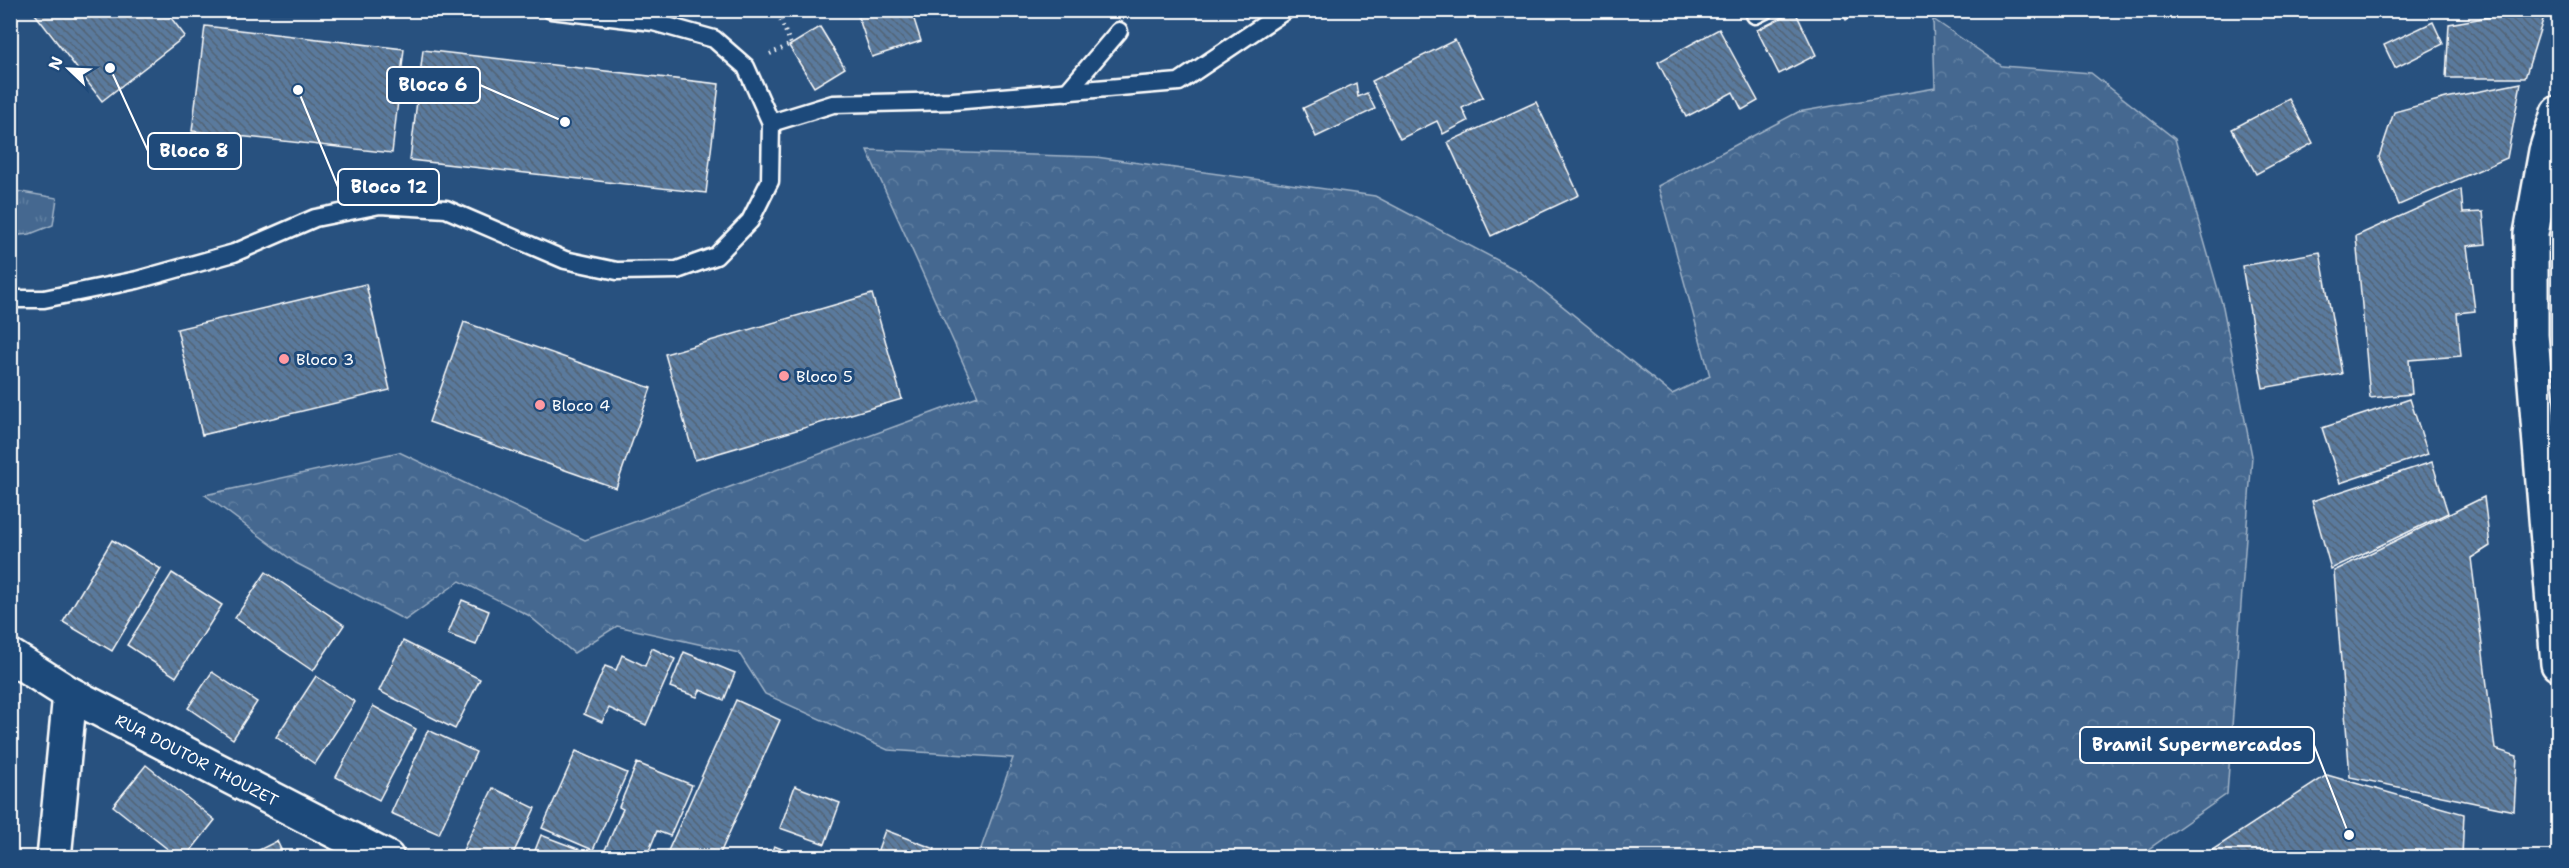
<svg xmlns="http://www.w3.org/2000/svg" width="2569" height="868" font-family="'Shantell Sans',sans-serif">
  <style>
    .grass { fill: url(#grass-tufts); stroke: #a2b4c8; stroke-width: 1.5 }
    .forest { fill: url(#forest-crowns); stroke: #a2b4c8; stroke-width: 1.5 }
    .building { fill: url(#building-back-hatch); stroke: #fff; stroke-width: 1.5 }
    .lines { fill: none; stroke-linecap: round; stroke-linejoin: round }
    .service-casing { stroke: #fff; stroke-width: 21 }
    .minor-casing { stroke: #fff; stroke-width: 38 }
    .tertiary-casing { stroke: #fff; stroke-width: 38 }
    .secondary-casing { stroke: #fff; stroke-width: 38 }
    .path { stroke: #fff; stroke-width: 4; stroke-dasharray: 1.5 4.5; stroke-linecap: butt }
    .service { stroke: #1f4a7a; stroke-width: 16 }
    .minor { stroke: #1f4a7a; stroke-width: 33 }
    .tertiary { stroke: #1f4a7a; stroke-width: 33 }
    .secondary { stroke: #1f4a7a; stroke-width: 33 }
    .poi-dot { fill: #ff9aa2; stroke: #1f4a7a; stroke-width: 2 }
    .labels { text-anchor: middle; stroke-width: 6; stroke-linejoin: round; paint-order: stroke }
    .poi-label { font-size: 16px; fill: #fff; stroke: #1f4a7a; text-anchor: start }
    .street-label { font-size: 16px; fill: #fff; stroke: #1f4a7a }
    .leader { fill: none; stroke: #fff; stroke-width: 2 }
    .callout-dot { fill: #fff; stroke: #1f4a7a; stroke-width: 2 }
    .callout { fill: #1f4a7a; stroke: #fff; stroke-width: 2 }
    .callout-label { font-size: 18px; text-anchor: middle; font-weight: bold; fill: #fff }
  </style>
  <defs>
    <pattern id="grass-tufts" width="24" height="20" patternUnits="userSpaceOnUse" patternTransform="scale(1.5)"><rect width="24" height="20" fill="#446890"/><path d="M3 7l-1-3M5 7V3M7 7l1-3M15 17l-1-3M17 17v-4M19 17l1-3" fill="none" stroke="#607fa1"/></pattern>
    <pattern id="forest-crowns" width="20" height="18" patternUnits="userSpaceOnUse" patternTransform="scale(1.5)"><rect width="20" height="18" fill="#446890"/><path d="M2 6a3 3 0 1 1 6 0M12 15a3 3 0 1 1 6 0" fill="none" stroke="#607fa1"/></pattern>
    <pattern id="building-back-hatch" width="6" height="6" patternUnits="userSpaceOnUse" patternTransform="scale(1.5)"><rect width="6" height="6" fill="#5a7a9d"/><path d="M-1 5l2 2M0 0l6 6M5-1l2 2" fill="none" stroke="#536374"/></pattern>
  </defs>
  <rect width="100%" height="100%" fill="#28517f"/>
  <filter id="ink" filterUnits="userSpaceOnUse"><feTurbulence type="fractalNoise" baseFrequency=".0167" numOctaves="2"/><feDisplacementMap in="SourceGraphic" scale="12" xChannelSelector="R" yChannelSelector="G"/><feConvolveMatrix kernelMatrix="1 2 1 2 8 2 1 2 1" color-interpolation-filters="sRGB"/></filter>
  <g filter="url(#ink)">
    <!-- grass -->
    <path class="grass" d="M10 190 57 198 53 225 30 234 11 236Z"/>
    <!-- forest -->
    <path class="forest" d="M1933 19 2002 66 2091 73 2175 139 2223 307 2252 456 2227 794 2137 857H978L1013 758 888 750 765 694 739 653 617 626 574 653 528 615 460 581 405 620 296 563 205 495 399 452 585 540 978 396 867 150 1096 157 1375 196 1520 272 1672 394 1710 376 1658 186 1798 112 1935 88Z"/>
    <!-- building -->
    <g class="building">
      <path d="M32 10H165L185 36 102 101Z"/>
      <path d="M856 10H911L921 41 872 57Z"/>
      <path d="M1841 10H1862L1846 20Z"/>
      <path d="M2529 10H2546L2525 78H2446L2449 24Z"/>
      <path d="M1795 11 1816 55 1779 74 1757 30Z"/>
      <path d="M2433 22 2443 44 2395 68 2384 45Z"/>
      <path d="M205 26 404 49 392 153 192 131Z"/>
      <path d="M820 27 845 68 814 87 789 46Z"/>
      <path d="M1719 29 1758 101 1742 110 1733 92 1686 117 1658 62Z"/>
      <path d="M1455 40 1483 97 1462 108 1468 121 1443 134 1437 121 1400 139 1372 81Z"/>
      <path d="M423 50 719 84 706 193 410 160Z"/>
      <path d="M1356 83 1358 97 1367 93 1375 109 1316 137 1303 108Z"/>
      <path d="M2521 83 2507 158 2399 205 2379 157 2394 112 2446 98Z"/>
      <path d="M2289 99 2313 143 2256 174 2232 129Z"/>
      <path d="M1536 102 1579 195 1491 236 1448 142Z"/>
      <path d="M2461 189 2463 213 2483 212 2486 244 2467 246 2475 311 2457 313 2461 356 2409 360 2412 394 2370 398 2356 236Z"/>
      <path d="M2320 252 2342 374 2263 388 2242 266Z"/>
      <path d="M366 284 390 390 202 435 177 329Z"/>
      <path d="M872 294 902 399 695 460 665 354Z"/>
      <path d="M464 322 651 388 616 488 429 422Z"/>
      <path d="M2410 399 2428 454 2340 483 2322 428Z"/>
      <path d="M2432 462 2448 513 2331 569 2312 501Z"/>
      <path d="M2484 497 2490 546 2471 558 2495 749 2517 756 2514 811 2350 777 2334 571Z"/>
      <path d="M112 540 161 569 112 651 63 622Z"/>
      <path d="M266 572 344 625 313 671 235 618Z"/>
      <path d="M172 573 222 605 176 677 127 645Z"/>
      <path d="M462 600 489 611 476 645 448 634Z"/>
      <path d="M403 641 480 679 455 729 379 691Z"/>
      <path d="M652 648 675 659 646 725 609 708 602 722 584 714 605 666 616 670 622 655 645 666Z"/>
      <path d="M684 652 735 673 724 700 700 690 697 697 670 687Z"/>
      <path d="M212 672 257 702 233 739 188 708Z"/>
      <path d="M316 676 355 702 315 764 276 737Z"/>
      <path d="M736 700 780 720 718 858H682L668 851Z"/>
      <path d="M373 706 416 729 379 800 336 777Z"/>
      <path d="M428 730 476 752 439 834 391 813Z"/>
      <path d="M576 751 627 773 593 850 542 828Z"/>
      <path d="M637 763 692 785 670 836 657 831 646 858H618L604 852 623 809 619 807Z"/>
      <path d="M146 765 215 820 185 858H179L113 806Z"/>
      <path d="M2327 775 2464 814 2462 856 2460 858H2200Z"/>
      <path d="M795 786 840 803 825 844 780 828Z"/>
      <path d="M493 788 535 808 511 858H478L463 850Z"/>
      <path d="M885 830 935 849 931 858H875Z"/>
      <path d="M541 835 586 852 584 858H532Z"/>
      <path d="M277 841 285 858H243Z"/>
      <path d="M774 846 805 858H769Z"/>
    </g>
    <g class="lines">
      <defs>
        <g id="service">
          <path d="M1755 15 1765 10"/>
          <path d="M1067 92 1119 31"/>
          <path d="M771 123 833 104 953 101 1179 82 1286 10"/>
          <path d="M10 299H44L137 280 234 253 315 218 380 205 446 209 565 260 617 271 677 270 716 256 750 221 770 181 771 123 746 67 714 39 653 22 551 10"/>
        </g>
        <path id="minor" d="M54 858 70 694"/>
        <g id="tertiary">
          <path id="s1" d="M10 656 70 694 387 858"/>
        </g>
        <path id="secondary" d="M2558 113 2546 151 2531 234V335L2558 664"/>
      </defs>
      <!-- service casing -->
      <use href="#service" class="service-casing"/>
      <!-- minor casing -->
      <use href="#minor" class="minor-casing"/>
      <!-- tertiary casing -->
      <use href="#tertiary" class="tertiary-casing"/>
      <!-- secondary casing -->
      <use href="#secondary" class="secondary-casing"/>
      <!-- path -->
      <path class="path" d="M770 54 791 44 776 10"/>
      <!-- service -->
      <use href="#service" class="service"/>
      <!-- minor -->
      <use href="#minor" class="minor"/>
      <!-- tertiary -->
      <use href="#tertiary" class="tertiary"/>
      <!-- secondary -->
      <use href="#secondary" class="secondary"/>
    </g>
  </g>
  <!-- markers -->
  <g class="poi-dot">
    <circle cx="284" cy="359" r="6"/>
    <circle cx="784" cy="376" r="6"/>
    <circle cx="540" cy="405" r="6"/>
  </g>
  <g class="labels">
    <!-- poi labels -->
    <g class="poi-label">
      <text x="296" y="365">Bloco 3</text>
      <text x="796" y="382">Bloco 5</text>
      <text x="552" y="411">Bloco 4</text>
    </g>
    <!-- street labels -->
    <g class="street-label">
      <text dy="6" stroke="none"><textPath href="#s1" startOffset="214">RUA DOUTOR THOUZET</textPath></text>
    </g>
  </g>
  <!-- callouts -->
  <path class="leader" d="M565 122L480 85M110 68L148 151M298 90L338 187M2349 835L2314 745"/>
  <g class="callout-dot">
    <circle cx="565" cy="122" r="6"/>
    <circle cx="110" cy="68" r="6"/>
    <circle cx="298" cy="90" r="6"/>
    <circle cx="2349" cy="835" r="6"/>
  </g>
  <g class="callout">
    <rect x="387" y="67" width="93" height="36" rx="6"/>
    <rect x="148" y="133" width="93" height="36" rx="6"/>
    <rect x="338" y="169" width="101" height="36" rx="6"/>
    <rect x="2080" y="727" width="234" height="36" rx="6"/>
  </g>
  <g class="callout-label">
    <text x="433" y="91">Bloco 6</text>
    <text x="194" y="157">Bloco 8</text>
    <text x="389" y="193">Bloco 12</text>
    <text x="2197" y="751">Bramil Supermercados</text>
  </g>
  <!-- margin -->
  <rect width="2569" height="868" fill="none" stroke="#1f4a7a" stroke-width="36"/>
  <rect x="18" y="18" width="2533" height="832" fill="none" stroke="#fff" stroke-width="2" filter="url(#ink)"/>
  <!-- north arrow -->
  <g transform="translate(69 69) rotate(293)" stroke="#1f4a7a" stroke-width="4.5" paint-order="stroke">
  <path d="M0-4.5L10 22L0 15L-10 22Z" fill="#ffffff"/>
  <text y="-9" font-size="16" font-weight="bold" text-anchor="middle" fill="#ffffff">N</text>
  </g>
</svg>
